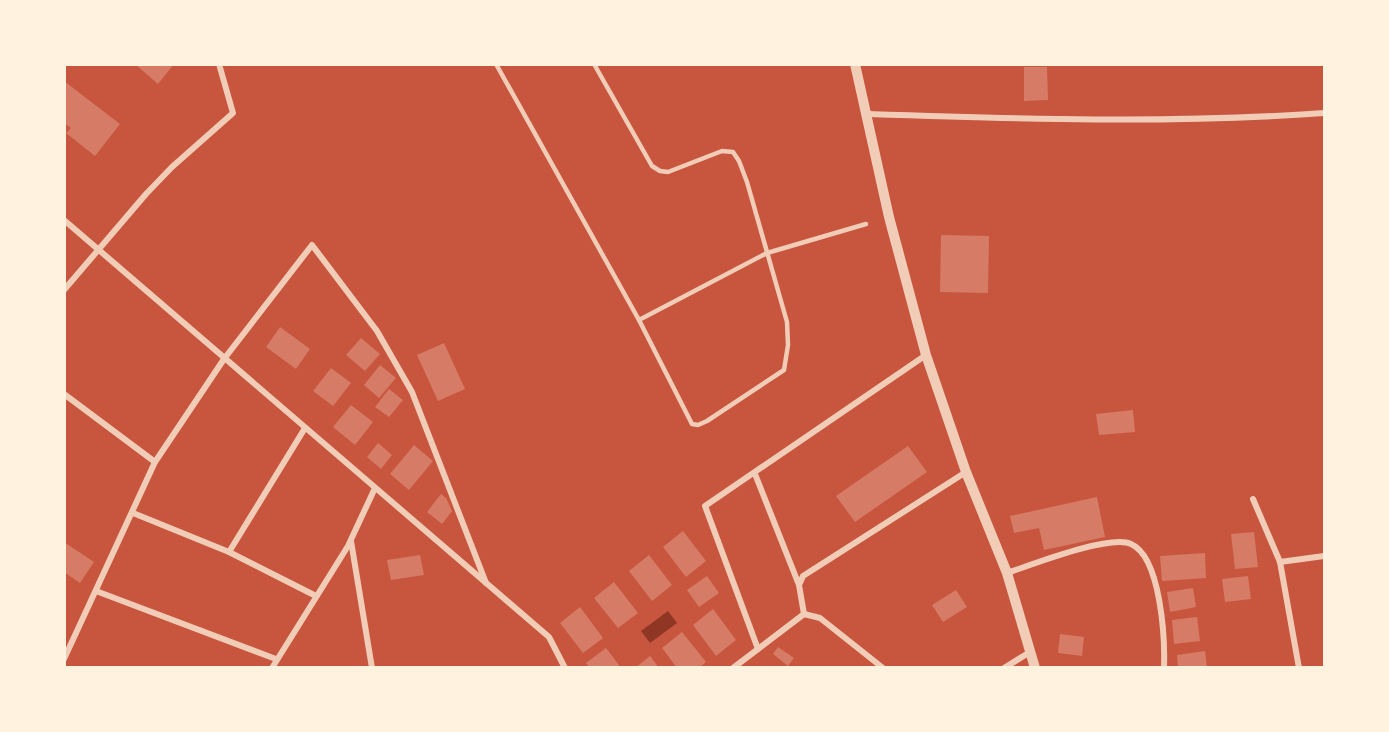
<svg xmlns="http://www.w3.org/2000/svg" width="1389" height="732" font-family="'Exo 2',sans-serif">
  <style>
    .water { fill: #8f3625 }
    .building { fill: #d67c66 }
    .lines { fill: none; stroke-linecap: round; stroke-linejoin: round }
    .service { stroke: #f1ccb7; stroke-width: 4.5 }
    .minor { stroke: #f1ccb7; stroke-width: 6 }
    .tertiary { stroke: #f1ccb7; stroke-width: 10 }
  </style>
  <rect width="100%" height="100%" fill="#c8553d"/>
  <!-- water -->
  <path class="water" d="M668 611 677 623 650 643 641 631Z"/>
  <!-- building -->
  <g class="building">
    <path d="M135 64H174L158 84Z"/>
    <path d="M1024 67H1047L1048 100 1024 101Z"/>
    <path d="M64 81 120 124 95 156 66 133 71 128 64 123Z"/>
    <path d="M941 235 989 236 988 293 940 292Z"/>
    <path d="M280 327 310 349 296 369 266 347Z"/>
    <path d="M361 338 380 354 365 371 346 355Z"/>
    <path d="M444 343 465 389 438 401 417 355Z"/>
    <path d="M380 365 396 378 379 398 364 385Z"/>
    <path d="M331 368 351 383 333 406 313 391Z"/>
    <path d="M389 389 403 400 389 417 375 407Z"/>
    <path d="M351 405 373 422 355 445 333 427Z"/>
    <path d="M1133 410 1135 432 1099 435 1096 414Z"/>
    <path d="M378 443 392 455 381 469 367 457Z"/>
    <path d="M414 445 433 461 409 490 390 474Z"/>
    <path d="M908 446 927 472 855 522 836 496Z"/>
    <path d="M441 494 446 498 452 511 442 524 427 512Z"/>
    <path d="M1097 497 1105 537 1044 550 1039 528 1014 533 1010 516Z"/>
    <path d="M683 531 706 561 686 577 663 547Z"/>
    <path d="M1254 532 1258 567 1235 569 1231 534Z"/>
    <path d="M64 542 94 562 80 583 64 572Z"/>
    <path d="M1205 553 1206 578 1162 581 1160 556Z"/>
    <path d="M420 555 424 575 391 580 387 560Z"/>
    <path d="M649 555 672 585 652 601 629 571Z"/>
    <path d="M707 576 719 593 699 607 687 590Z"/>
    <path d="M1248 576 1251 599 1225 602 1222 579Z"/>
    <path d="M614 582 638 613 618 628 594 598Z"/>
    <path d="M1193 588 1196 607 1170 612 1167 592Z"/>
    <path d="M956 590 967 607 943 622 932 605Z"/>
    <path d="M580 607 603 638 583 653 560 623Z"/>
    <path d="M713 609 736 640 716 656 693 625Z"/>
    <path d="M1197 617 1200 641 1174 644 1172 620Z"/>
    <path d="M682 632 706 662 699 668H677L662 648Z"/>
    <path d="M1060 634 1084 637 1082 656 1058 653Z"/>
    <path d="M778 647 794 658 788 666 773 654Z"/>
    <path d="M606 648 619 665 616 668H590L586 663Z"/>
    <path d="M1205 651 1207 668H1178L1177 655Z"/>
    <path d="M650 656 659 668H635Z"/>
  </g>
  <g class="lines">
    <!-- service -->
    <g class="service">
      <path d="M496 64 639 320 692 424 698 425 707 421 784 370 788 345 787 322 747 182 739 161 733 152 722 151 668 172 660 171 652 166 594 64"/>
      <path d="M639 320 767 253 866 224"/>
    </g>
    <!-- minor -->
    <g class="minor">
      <path d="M865 114C1019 119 1171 124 1324 113"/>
      <path d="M64 220 549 637 565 668"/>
      <path d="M64 290 146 194 172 167 233 113 219 64"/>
      <path d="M64 394 155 462"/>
      <path d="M755 474 799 585"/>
      <path d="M1253 499 1280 562 1299 668"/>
      <path d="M133 513 229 552 316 596"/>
      <path d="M351 541 372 668"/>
      <path d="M229 552 305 428"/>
      <path d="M1280 562 1324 556"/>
      <path d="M1007 573C1031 565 1110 534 1131 544 1161 557 1165 639 1164 668"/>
      <path d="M96 591 276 659"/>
      <path d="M804 614 799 585 803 576 966 472"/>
      <path d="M758 649 705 506 926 355"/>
      <path d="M64 659 155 462 224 359 312 245 377 331 412 392 486 583"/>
      <path d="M272 668 348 546 375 488"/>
      <path d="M733 668 804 614 820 618 883 668"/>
      <path d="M1004 668 1030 652"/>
    </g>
    <!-- tertiary -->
    <path class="tertiary" d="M855 64 889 217 926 355 966 472 1007 573 1035 668"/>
  </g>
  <!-- border -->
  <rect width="1389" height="732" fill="none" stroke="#fff3e0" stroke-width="132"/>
</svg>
